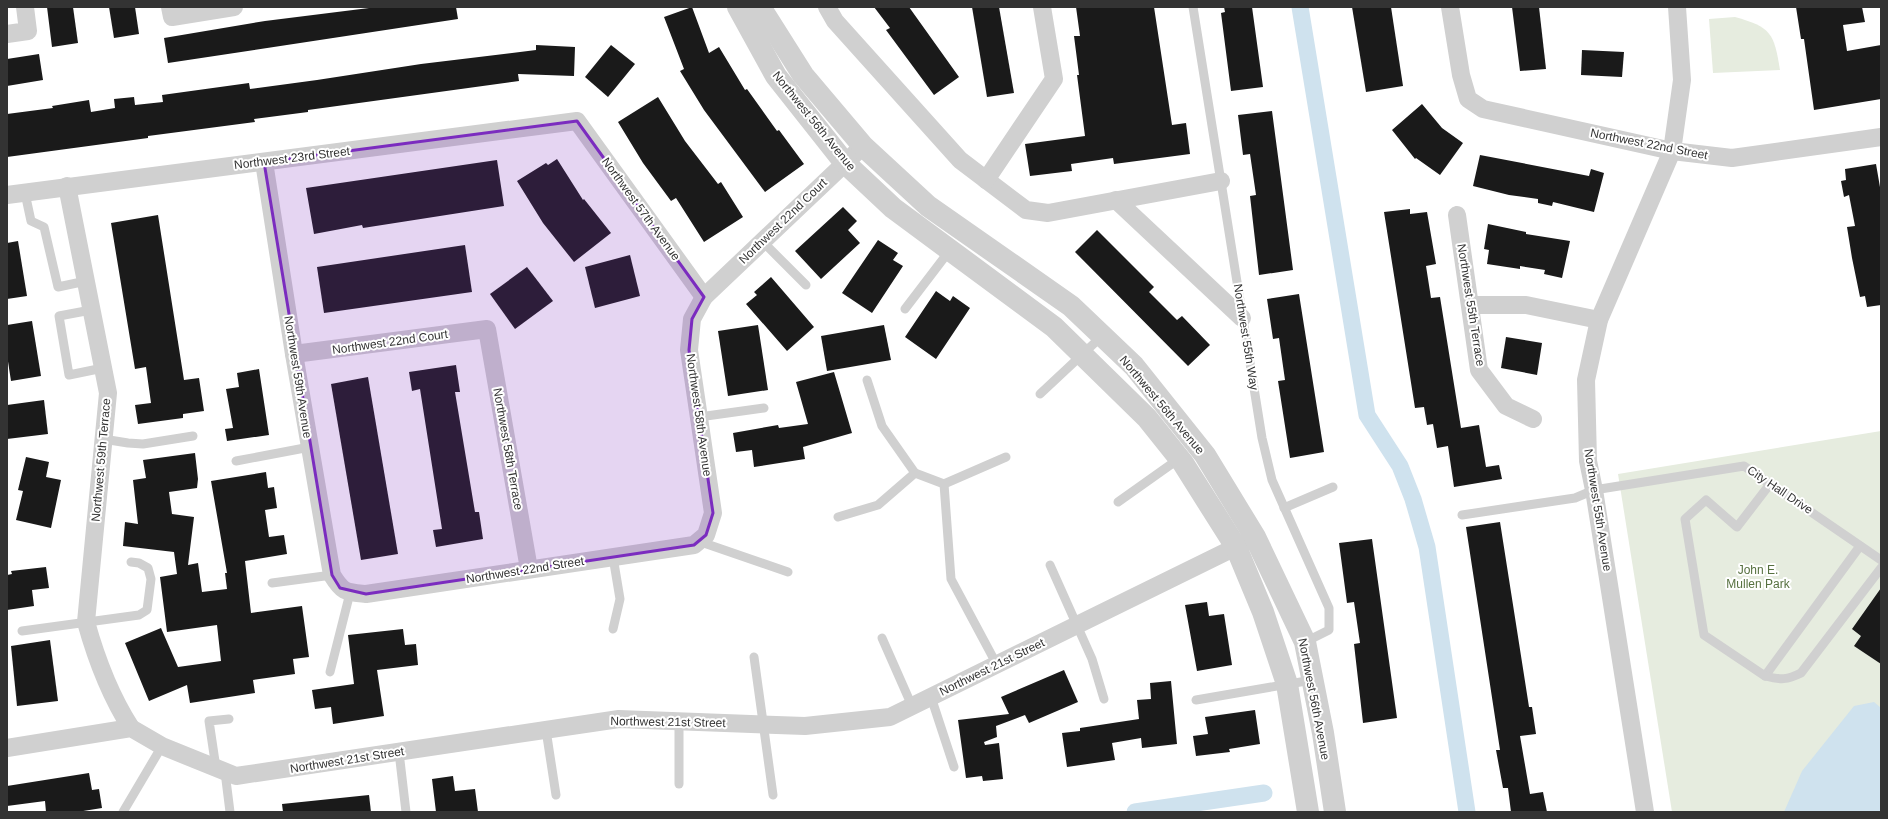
<svg xmlns="http://www.w3.org/2000/svg" width="1888" height="819" font-family="Arial,sans-serif">
  <style>
    .green { fill: #e6ecdf }
    .water { fill: #cfe2ee }
    .lines { fill: none; stroke-linecap: round; stroke-linejoin: round }
    .canal { stroke: #cfe2ee; stroke-width: 17 }
    .building { fill: #1a1a1a }
    .service { stroke: #d0d0d0; stroke-width: 9 }
    .minor { stroke: #d0d0d0; stroke-width: 18 }
    .tertiary { stroke: #d0d0d0; stroke-width: 22 }
    .marked { fill: #7b2cbf; fill-opacity: 0.2; stroke: #7b2cbf; stroke-width: 3; stroke-linejoin: round }
    .labels { text-anchor: middle; stroke-width: 4; stroke-linejoin: round; paint-order: stroke }
    .street-label { font-size: 12px; fill: #333; stroke: #fff }
    .park-label { font-size: 12px; fill: #56703f; stroke: #fff }
  </style>
  <rect width="100%" height="100%" fill="#fff"/>
  <!-- green -->
  <g class="green">
    <path d="M1735 17C1771 27 1774 33 1780 70L1713 73 1709 19Z"/>
    <path d="M1881 431V812H1672L1618 474Z"/>
  </g>
  <!-- water -->
  <path class="water" d="M1874 702 1881 708V812H1784L1802 771 1854 706Z"/>
  <g class="lines">
    <!-- canal -->
    <g class="canal">
      <path d="M1300 7 1367 415 1400 466 1413 499 1427 547 1467 812"/>
      <path d="M1135 812 1264 793"/>
    </g>
  </g>
  <!-- building -->
  <g class="building">
    <path d="M47 7H73L78 43 52 47Z"/>
    <path d="M109 7H135L139 34 114 38Z"/>
    <path d="M377 7H456L458 19 168 63 164 38 265 21Z"/>
    <path d="M692 7 709 53 719 47 745 90 747 89 777 131 779 130 804 164 765 192 704 110 680 71 684 69 664 17Z"/>
    <path d="M874 7H909L959 77 934 95 886 30 890 28Z"/>
    <path d="M972 7H999L1014 93 987 97Z"/>
    <path d="M1076 7H1154L1172 125 1186 123 1190 154 1114 164 1113 158 1071 164 1072 171 1030 176 1025 144 1085 136 1077 75H1079L1074 36H1080Z"/>
    <path d="M1224 7H1252L1263 87 1231 91 1221 13 1225 12Z"/>
    <path d="M1352 7H1391L1403 86 1366 92Z"/>
    <path d="M1512 7H1539L1546 69 1520 71Z"/>
    <path d="M1796 7H1862L1865 22 1843 25 1847 51 1881 45V99L1814 110 1804 39H1801Z"/>
    <path d="M536 45 575 47 574 76 518 74 519 81 308 110V112L254 119 255 122 148 136V138L7 157V114L53 108 52 106 89 100 91 112 115 108 114 99 134 97 135 105 163 102 162 95 249 83 250 89 317 80 421 64 536 50Z"/>
    <path d="M611 45 635 64 608 97 585 77Z"/>
    <path d="M1582 50 1624 52 1622 77 1581 75Z"/>
    <path d="M39 54 43 80 7 86V59Z"/>
    <path d="M658 97 685 141 718 184 721 182 743 217 704 242 676 198 671 201 643 163 618 122Z"/>
    <path d="M1422 104 1442 128 1463 143 1440 175 1416 158 1415 159 1392 130Z"/>
    <path d="M1272 111 1293 270 1259 275 1250 196 1256 195 1250 154 1243 155 1238 115Z"/>
    <path d="M1480 155 1589 176 1591 169 1604 173 1594 212 1553 202 1552 206 1538 203V199L1509 195 1473 186Z"/>
    <path d="M557 159 583 200 584 199 611 233 574 262 543 223 517 181 546 163 548 165Z"/>
    <path d="M497 160 504 206 363 228 362 225 314 234 306 188Z"/>
    <path d="M1876 164 1881 193V305L1867 307 1865 296 1860 297 1852 258 1847 227 1855 226 1849 195 1844 197 1841 181 1846 180 1845 169Z"/>
    <path d="M843 207 857 221 848 230 860 243 821 279 795 251Z"/>
    <path d="M1410 209V214L1427 212 1436 264 1426 266 1431 298 1440 297 1461 428 1479 425 1486 467 1499 465 1502 479 1454 487 1448 446 1437 448 1433 424 1427 425 1424 407 1415 408 1384 212Z"/>
    <path d="M158 215 184 380 199 378 204 411 183 414V418L138 424 135 405 151 403 146 367 135 369 111 223Z"/>
    <path d="M1488 224 1526 232V234L1570 241 1562 278 1544 274 1545 270 1520 266V269L1487 264 1489 250 1484 249Z"/>
    <path d="M1097 230 1154 287 1149 292 1177 320 1182 316 1210 345 1188 366 1075 252Z"/>
    <path d="M878 240 898 253 893 260 903 266 872 313 842 293Z"/>
    <path d="M18 241 27 296 7 299V243Z"/>
    <path d="M465 245 472 292 324 313 317 267Z"/>
    <path d="M630 255 640 296 595 308 585 267Z"/>
    <path d="M527 267 553 301 515 329 490 294Z"/>
    <path d="M771 277 814 327 787 351 746 304 757 295 754 292Z"/>
    <path d="M936 291 950 301 953 296 970 308 936 359 905 337Z"/>
    <path d="M1299 294 1324 452 1290 458 1278 381 1285 380 1279 338 1273 339 1267 299Z"/>
    <path d="M32 321 41 376 11 381 7 355V325Z"/>
    <path d="M758 325 768 390 728 396 718 331Z"/>
    <path d="M884 325 891 360 827 371 821 336Z"/>
    <path d="M1506 337 1542 343 1537 375 1501 368Z"/>
    <path d="M456 365 460 392H455L475 512H479L483 539 436 547 433 530 442 529 420 389 412 391 409 372Z"/>
    <path d="M259 369 269 435 227 441 225 429 233 428 226 389 239 387 237 373Z"/>
    <path d="M834 372 852 433 803 447 805 459 754 467 752 450 736 452 733 433 778 425 779 428 808 424 796 382Z"/>
    <path d="M368 377 398 554 361 560 331 384Z"/>
    <path d="M44 400 48 434 7 439V405Z"/>
    <path d="M195 453 198 479 197 488 169 492 172 514 194 517 188 565 198 563 202 592 227 589 225 573H227L211 481 266 472 268 488 274 487 277 508 265 510 269 537 284 535 287 554 245 561 251 613 302 606 309 657 293 659 295 674 253 680 255 693 190 703 187 685 149 701 125 643 161 628 178 667 221 661 217 625 167 632 160 577 177 574 174 552 123 546 125 522 138 524 133 480 146 478 143 460Z"/>
    <path d="M26 457 49 462 46 477 61 480 51 528 16 520 23 491 18 490Z"/>
    <path d="M1500 522 1529 707H1532L1536 734 1520 736 1530 794 1543 792 1547 812H1511L1508 788H1503L1496 750H1500L1466 527Z"/>
    <path d="M1372 539 1397 718 1363 723 1354 644 1360 643 1354 602 1347 603 1339 543Z"/>
    <path d="M46 567 49 588 32 590 34 606 7 610V575L12 574 11 571Z"/>
    <path d="M1881 588V664L1854 646 1861 636 1852 629Z"/>
    <path d="M1207 602 1209 616 1224 614 1232 665 1197 671 1185 605Z"/>
    <path d="M403 629 405 645 416 644 418 665 377 670 384 716 333 724 331 707 315 709 312 690 354 684 348 635Z"/>
    <path d="M50 640 58 701 17 706 11 646Z"/>
    <path d="M1064 670 1078 702 1029 723 1025 715 996 726 997 737 984 742 985 745 999 743 1003 779 983 781 982 776 966 778 958 720 1009 714 1001 697Z"/>
    <path d="M1171 681 1177 744 1142 748 1141 738 1112 743 1115 760 1067 767 1062 733 1080 731V728L1139 719 1137 700 1151 699 1150 683Z"/>
    <path d="M1255 710 1260 744 1229 749 1230 752 1196 756 1193 736 1208 734 1205 717Z"/>
    <path d="M89 773 92 790 99 789 102 808 77 812H46L45 801 7 806V786Z"/>
    <path d="M453 776 455 791 475 789 478 812H436L432 779Z"/>
    <path d="M369 795 371 812H283L282 804Z"/>
  </g>
  <g class="lines">
    <!-- service -->
    <g class="service">
      <path d="M1193 7 1262 438 1272 480 1329 608V630L1305 642"/>
      <path d="M25 193 31 221 44 227 58 287 86 281"/>
      <path d="M762 241 806 285"/>
      <path d="M905 309 950 250"/>
      <path d="M91 310 59 316 69 375 103 368"/>
      <path d="M867 380 882 426 915 473"/>
      <path d="M1040 394 1102 336"/>
      <path d="M699 417 764 408"/>
      <path d="M103 439 128 443 143 444 193 436"/>
      <path d="M236 461 310 447"/>
      <path d="M944 484 951 579 997 665"/>
      <path d="M1770 484 1737 527 1706 500 1685 519 1704 635 1765 676 1860 546"/>
      <path d="M1118 502 1180 458"/>
      <path d="M1284 508 1333 487"/>
      <path d="M1462 515 1575 498 1594 490 1744 466 1881 560"/>
      <path d="M838 517 878 505 915 473 944 484 1006 457"/>
      <path d="M698 541 788 572"/>
      <path d="M613 557 620 599 613 629"/>
      <path d="M1050 565 1092 659 1104 699"/>
      <path d="M272 583 332 575"/>
      <path d="M22 631 139 615 147 610 151 579 148 568 139 563 131 562"/>
      <path d="M882 638 912 706"/>
      <path d="M754 657 773 795"/>
      <path d="M330 672 350 593"/>
      <path d="M1765 676C1781 680 1787 680 1801 673L1881 568"/>
      <path d="M931 697 954 767"/>
      <path d="M1196 700 1312 680"/>
      <path d="M546 730 556 795"/>
      <path d="M399 752 406 812"/>
      <path d="M216 768 209 721 229 719"/>
      <path d="M225 772 230 812"/>
      <path d="M679 784V721"/>
      <path d="M123 812 162 746"/>
    </g>
    <!-- minor -->
    <g class="minor">
      <path d="M170 7 172 17 234 7"/>
      <path d="M827 7 835 21 960 160 1026 210 1048 213 1221 181"/>
      <path d="M1450 7 1461 75 1468 99 1483 109 1672 151 1732 158 1881 137"/>
      <path d="M7 34 28 31 25 7"/>
      <path d="M264 162 294 354 332 575C343 593 346 592 366 594L694 545 706 535 713 513 689 350 692 319 704 297 863 146"/>
      <path d="M986 180 1054 79 1042 7"/>
      <path d="M67 186 108 393 86 622C96 658 111 697 131 728"/>
      <path d="M7 195 577 121 704 297"/>
      <path d="M1116 200 1242 318"/>
      <path d="M1457 215 1479 370 1506 406 1533 419"/>
      <path d="M1471 305H1526L1599 320"/>
      <path d="M294 354 487 329 529 569"/>
      <path d="M7 748 131 728 162 746 236 776 619 719 805 726 890 717 1248 541"/>
      <path d="M1645 812 1594 490 1588 461 1586 380 1599 320 1672 151 1682 80 1677 7"/>
    </g>
    <!-- tertiary -->
    <g class="tertiary">
      <path d="M738 7 776 76 844 162 893 208 1054 327 1147 418 1183 463 1236 547 1263 612 1287 684 1308 812"/>
      <path d="M760 7 803 75 863 146 928 206 1071 306 1134 366 1205 455 1255 537 1305 642 1323 733 1335 812"/>
    </g>
  </g>
  <!-- marked area -->
  <path class="marked" d="M577 121 704 297 692 319 689 350 713 513 706 535 694 545 366 594 340 588 332 575 264 162Z"/>
  <g class="labels">
    <!-- street labels -->
    <g class="street-label">
      <text transform="translate(814 121) rotate(51)" y="4">Northwest 56th Avenue</text>
      <text transform="translate(1649 144) rotate(11)" y="4">Northwest 22nd Street</text>
      <text transform="translate(292 158) rotate(-7)" y="4">Northwest 23rd Street</text>
      <text transform="translate(641 209) rotate(54)" y="4">Northwest 57th Avenue</text>
      <text transform="translate(783 221) rotate(-44)" y="4">Northwest 22nd Court</text>
      <text transform="translate(1471 305) rotate(81)" y="4">Northwest 55th Terrace</text>
      <text transform="translate(1246 337) rotate(81)" y="4">Northwest 55th Way</text>
      <text transform="translate(390 342) rotate(-8)" y="4">Northwest 22nd Court</text>
      <text transform="translate(298 377) rotate(81)" y="4">Northwest 59th Avenue</text>
      <text transform="translate(1162 405) rotate(50)" y="4">Northwest 56th Avenue</text>
      <text transform="translate(699 415) rotate(82)" y="4">Northwest 58th Avenue</text>
      <text transform="translate(508 449) rotate(80)" y="4">Northwest 58th Terrace</text>
      <text transform="translate(101 460) rotate(-85)" y="4">Northwest 59th Terrace</text>
      <text transform="translate(1780 490) rotate(34)" y="4">City Hall Drive</text>
      <text transform="translate(1598 510) rotate(81)" y="4">Northwest 55th Avenue</text>
      <text transform="translate(525 570) rotate(-9)" y="4">Northwest 22nd Street</text>
      <text transform="translate(992 667) rotate(-26)" y="4">Northwest 21st Street</text>
      <text transform="translate(1314 699) rotate(79)" y="4">Northwest 56th Avenue</text>
      <text transform="translate(668 722) rotate(1)" y="4">Northwest 21st Street</text>
      <text transform="translate(347 760) rotate(-9)" y="4">Northwest 21st Street</text>
    </g>
    <!-- park labels -->
    <g class="park-label">
      <text x="1758" y="574">John E.<tspan x="1758" dy="14">Mullen Park</tspan></text>
    </g>
  </g>
  <!-- border -->
  <rect width="1888" height="819" fill="none" stroke="#333333" stroke-width="16"/>
</svg>
